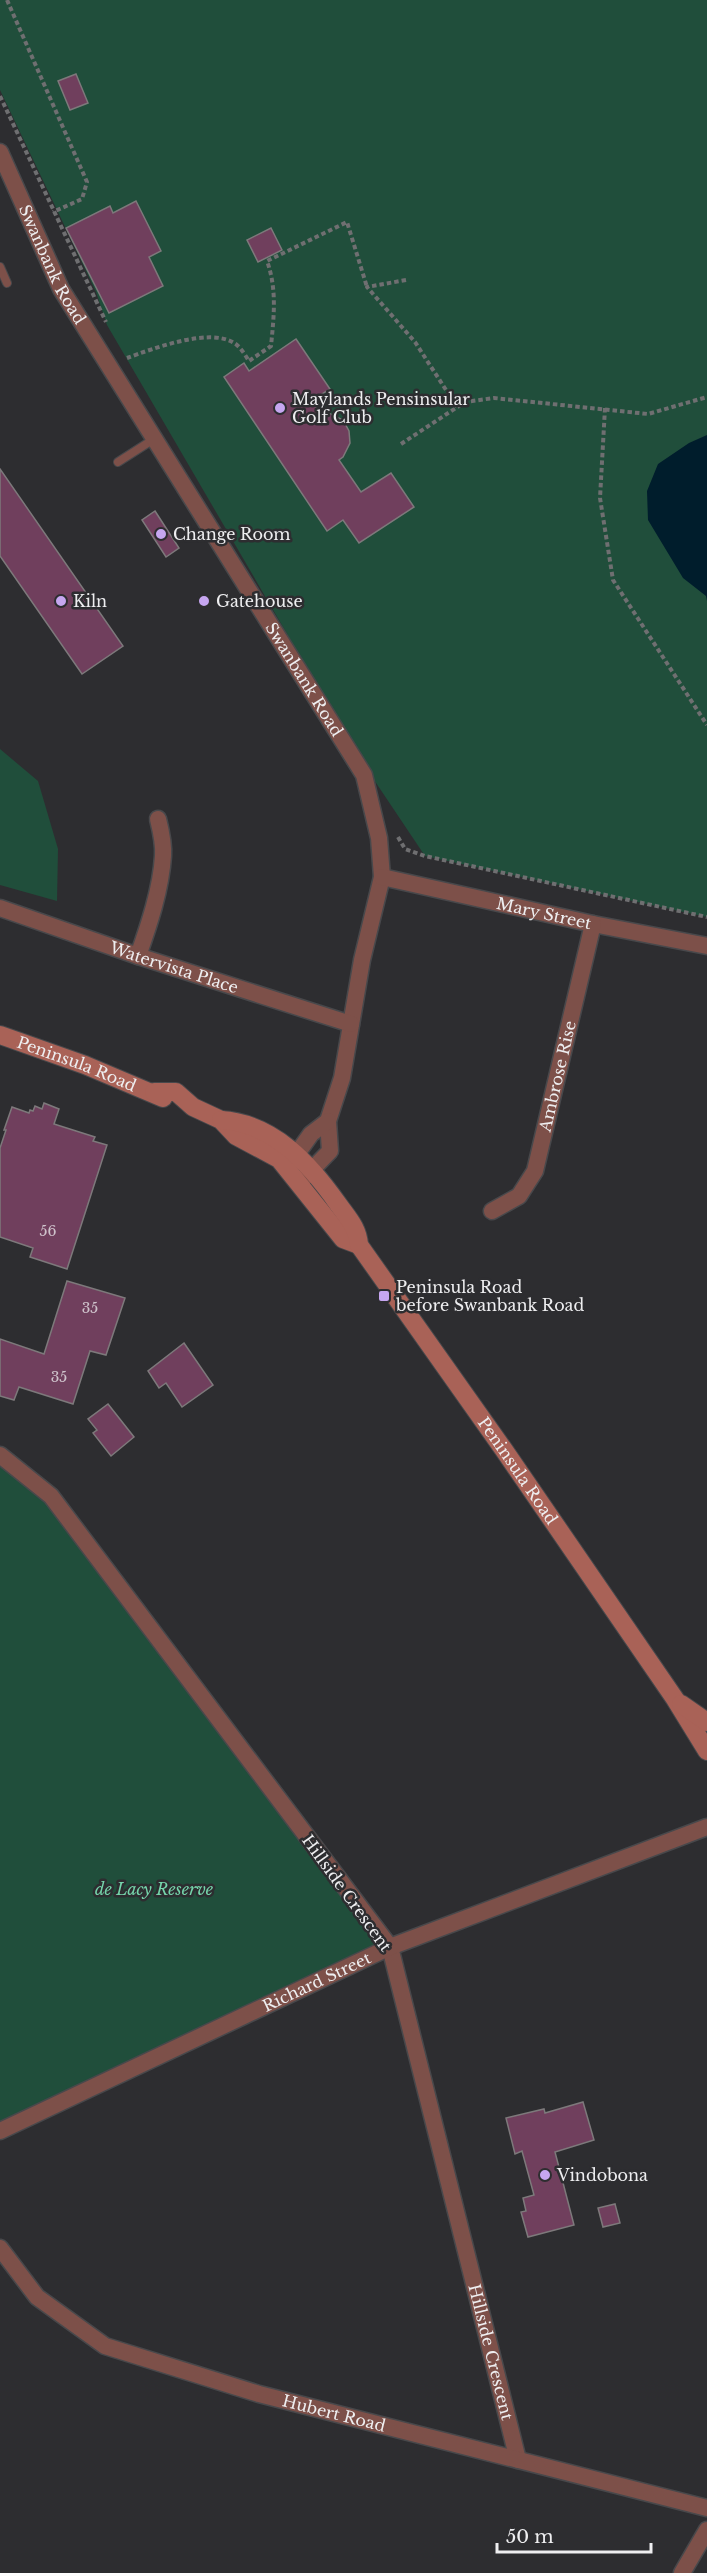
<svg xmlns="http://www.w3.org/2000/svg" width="707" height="2573" font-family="'Libre Baskerville',serif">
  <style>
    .green { fill: #204e3b }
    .water { fill: #001d2c }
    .building { fill: #703f5d; stroke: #7d797b; stroke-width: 1.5 }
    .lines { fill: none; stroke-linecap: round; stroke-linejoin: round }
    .lane-casing { stroke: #48484b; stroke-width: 10 }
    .street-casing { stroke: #48484b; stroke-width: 19 }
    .secondary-casing { stroke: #48484b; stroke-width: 20 }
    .path { stroke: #6f6f71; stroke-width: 4; stroke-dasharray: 4.5 3; stroke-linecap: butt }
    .lane { stroke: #7d5049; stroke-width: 8 }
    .street { stroke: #7d5049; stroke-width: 16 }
    .secondary { stroke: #a96257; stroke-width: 18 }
    .poi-dot { fill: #c6a6f0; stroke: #2d2d30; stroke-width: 2 }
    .labels { text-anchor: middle; stroke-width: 5; stroke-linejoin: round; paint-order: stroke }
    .number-label { font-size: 14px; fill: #cec2cb }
    .street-label { font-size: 16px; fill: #eeeef0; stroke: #2d2d30 }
    .poi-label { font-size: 16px; fill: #eeeef0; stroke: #2d2d30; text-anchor: start }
    .park-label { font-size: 16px; font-style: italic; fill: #75d5ab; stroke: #2d2d30 }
  </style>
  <rect width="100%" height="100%" fill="#2d2d30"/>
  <!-- green -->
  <g class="green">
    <path d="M0 0H707V917L425 856 360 759 107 325 96 292 0 90Z"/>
    <path d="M0 749 38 781 58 849 57 901 0 885Z"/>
    <path d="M0 1459 51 1496 390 1947 0 2131Z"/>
  </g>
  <!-- water -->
  <path class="water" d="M707 435V601L706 596 683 578 648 520 647 491 658 464 689 443Z"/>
  <!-- building -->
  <g class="building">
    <path d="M76 74 88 103 70 110 58 81Z"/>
    <path d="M136 201 161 251 149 257 163 286 109 313 66 228 110 206 113 213Z"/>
    <path d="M271 228 282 250 258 262 247 240Z"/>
    <path d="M296 339 330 389 308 403 343 420 349 431 350 443 343 457 339 460 361 492 391 473 414 507 359 543 343 520 327 531 224 377 244 363 249 371Z"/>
    <path d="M0 469 123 646 82 674 0 556Z"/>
    <path d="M155 511 179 548 166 557 142 520Z"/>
    <path d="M44 1103 59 1109 54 1124 95 1137 93 1141 107 1145 67 1269 30 1257 33 1248 0 1237V1148L6 1130H4L12 1107 29 1113 30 1110 33 1111 35 1106 42 1109Z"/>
    <path d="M67 1281 125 1298 106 1355 90 1351 73 1404 19 1387 14 1400 0 1396V1339L44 1354Z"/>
    <path d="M184 1343 213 1385 182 1407 166 1383 159 1388 148 1371Z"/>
    <path d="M108 1404 134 1437 111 1456 93 1433 97 1430 88 1419Z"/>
    <path d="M583 2102 594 2140 555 2152 574 2225 528 2237 521 2212 526 2211 523 2198 534 2195 522 2151 515 2154 506 2118 544 2109 545 2113Z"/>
    <path d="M615 2204 620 2223 603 2227 598 2208Z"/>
  </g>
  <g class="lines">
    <defs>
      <g id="lane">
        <path d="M0 267 7 283"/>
        <path d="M118 462 154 439"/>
      </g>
      <g id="street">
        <path id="s1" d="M0 152 61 289 364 775 379 838 382 877 362 960 342 1078 328 1121 330 1151 303 1179"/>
        <path id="s2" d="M382 877 593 924 707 946"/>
        <path id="s3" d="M0 908 138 956 351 1024"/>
        <path d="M138 956C149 925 161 889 163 856 164 844 161 831 158 819"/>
        <path d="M289 1165 311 1134 328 1121"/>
        <path id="s4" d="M492 1211 519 1196 535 1171 593 924"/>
        <path id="s5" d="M0 1455 51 1496 390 1947 518 2460"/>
        <path id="s6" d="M0 2131 390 1947 707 1827"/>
        <path id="s7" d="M0 2248 37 2297 105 2346 259 2394 707 2508"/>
        <path d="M682 2573 707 2530"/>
      </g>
      <g id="secondary">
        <path id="s8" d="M0 1035 85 1065 163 1098"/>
        <path d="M154 1092H176L193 1107 221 1120 236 1136 279 1159 343 1239 359 1245"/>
        <path id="s9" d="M221 1120C273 1123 310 1164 338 1204 348 1218 358 1228 359 1245L504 1450 675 1699 707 1751"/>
        <path d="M681 1704 707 1722"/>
      </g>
    </defs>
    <!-- lane casing -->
    <use href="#lane" class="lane-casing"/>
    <!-- street casing -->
    <use href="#street" class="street-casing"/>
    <!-- secondary casing -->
    <use href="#secondary" class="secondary-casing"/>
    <!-- path -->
    <g class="path">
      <path d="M7 0 87 182 82 199 53 212"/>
      <path d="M0 96 106 322"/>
      <path d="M406 280 367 287 415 342 457 407"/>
      <path d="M127 358C152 349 209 327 234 343 240 346 245 355 249 361L271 346C274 316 277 289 267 261L347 222 367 287"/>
      <path d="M605 408 600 498 613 580 707 725"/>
      <path d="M401 444 465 402 494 398 648 414 707 397"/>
      <path d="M398 837 405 849 425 856 707 917"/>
    </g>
    <!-- lane -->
    <use href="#lane" class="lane"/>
    <!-- street -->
    <use href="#street" class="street"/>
    <!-- secondary -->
    <use href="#secondary" class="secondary"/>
  </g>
  <!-- markers -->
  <g class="poi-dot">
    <circle cx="280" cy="408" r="6"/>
    <circle cx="161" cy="534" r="6"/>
    <circle cx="61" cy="601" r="6"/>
    <circle cx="204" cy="601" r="6"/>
    <rect x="378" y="1290" width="12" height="12" rx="3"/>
    <circle cx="545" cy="2175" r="6"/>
  </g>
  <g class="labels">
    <!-- number labels -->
    <g class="number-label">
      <text x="48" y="1236">56</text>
      <text x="90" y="1313">35</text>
      <text x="59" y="1382">35</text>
    </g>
    <!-- street labels -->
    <g class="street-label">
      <text dy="6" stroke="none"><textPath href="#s1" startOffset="124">Swanbank Road</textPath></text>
      <text dy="6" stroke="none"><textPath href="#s1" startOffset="610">Swanbank Road</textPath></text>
      <text dy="6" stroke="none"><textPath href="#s2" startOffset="166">Mary Street</textPath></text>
      <text dy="6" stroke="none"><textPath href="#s3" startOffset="184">Watervista Place</textPath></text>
      <text dy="6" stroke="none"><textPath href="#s8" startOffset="82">Peninsula Road</textPath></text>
      <text dy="6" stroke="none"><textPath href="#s4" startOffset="158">Ambrose Rise</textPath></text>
      <text dy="6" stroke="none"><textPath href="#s9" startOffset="472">Peninsula Road</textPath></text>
      <text transform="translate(347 1893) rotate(54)" y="6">Hillside Crescent</text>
      <text dy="6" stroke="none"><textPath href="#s6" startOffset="350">Richard Street</textPath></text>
      <text dy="6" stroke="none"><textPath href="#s5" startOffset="1047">Hillside Crescent</textPath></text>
      <text dy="6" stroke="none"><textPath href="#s7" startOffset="384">Hubert Road</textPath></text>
    </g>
    <!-- poi labels -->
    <g class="poi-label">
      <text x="292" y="405">Maylands Pensinsular<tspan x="292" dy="18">Golf Club</tspan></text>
      <text x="173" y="540">Change Room</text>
      <text x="73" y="607">Kiln</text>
      <text x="216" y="607">Gatehouse</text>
      <text x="396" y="1293">Peninsula Road<tspan x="396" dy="18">before Swanbank Road</tspan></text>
      <text x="557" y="2181">Vindobona</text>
    </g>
    <!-- park labels -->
    <g class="park-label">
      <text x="154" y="1895">de Lacy Reserve</text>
    </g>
  </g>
  <!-- scale -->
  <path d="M497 2543v9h154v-9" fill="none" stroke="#eeeef0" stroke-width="3"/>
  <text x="506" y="2543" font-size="18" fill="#eeeef0" stroke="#2d2d30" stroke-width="4.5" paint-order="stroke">50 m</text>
</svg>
